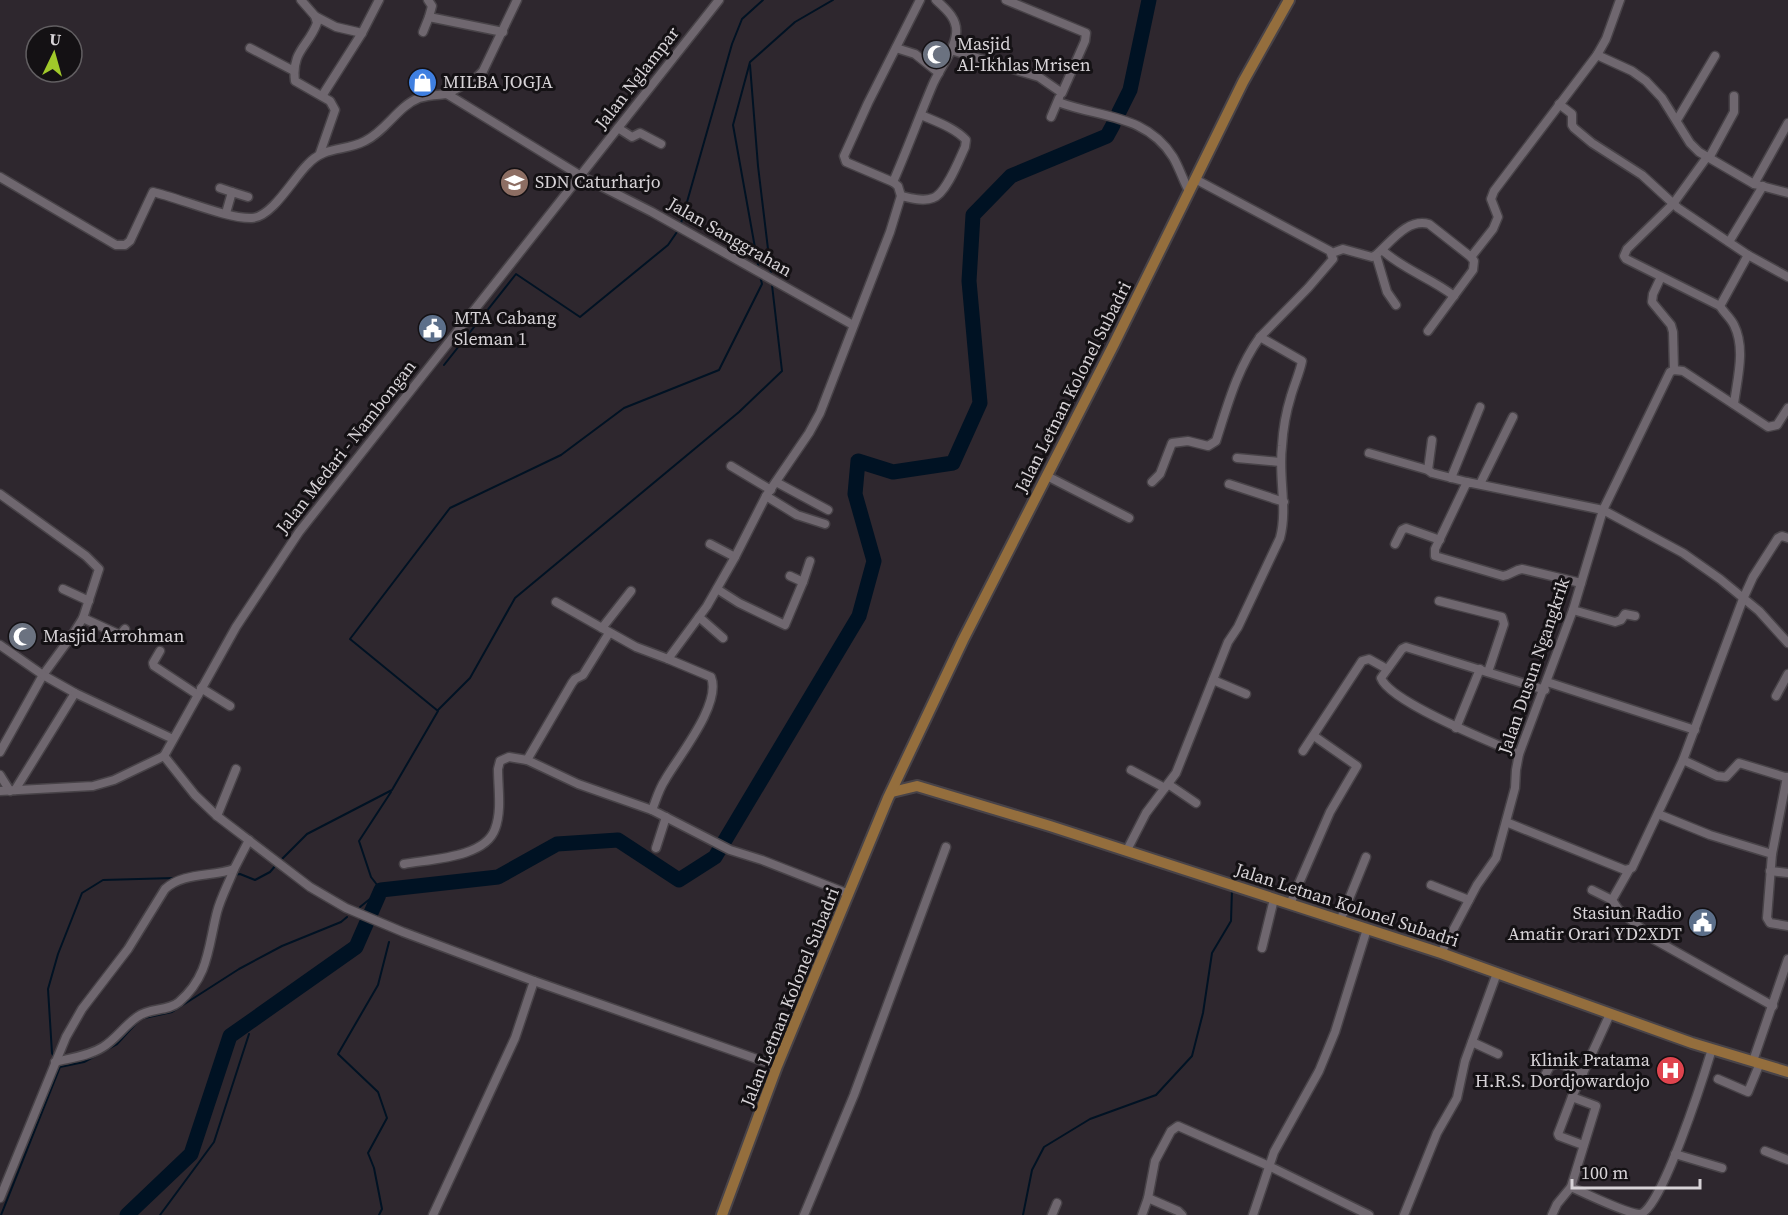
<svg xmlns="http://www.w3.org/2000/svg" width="1788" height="1215" font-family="'Source Serif 4',serif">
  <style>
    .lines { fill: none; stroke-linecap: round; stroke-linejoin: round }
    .stream { stroke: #001223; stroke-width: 2 }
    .river { stroke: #001223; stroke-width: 15 }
    .minor-casing { stroke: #484348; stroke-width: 11 }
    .major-casing { stroke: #484348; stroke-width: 14 }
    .minor { stroke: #6f676f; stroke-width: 8 }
    .major { stroke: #946e3d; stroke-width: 10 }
    .labels { text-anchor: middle; stroke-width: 6; stroke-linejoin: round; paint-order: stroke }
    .poi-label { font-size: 18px; fill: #d7d3d7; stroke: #141114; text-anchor: start }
    .street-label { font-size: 18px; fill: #d7d3d7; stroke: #141114 }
  </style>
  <rect width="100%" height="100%" fill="#2e272e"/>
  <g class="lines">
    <!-- stream -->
    <g class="stream">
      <path d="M750 65 758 166 771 274"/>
      <path d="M681 223 732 44 742 19 763 0"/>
      <path d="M759 270 733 125 750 62 795 22 833 0"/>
      <path d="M444 365 516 274 580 317 668 245 679 229"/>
      <path d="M438 710 470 678 515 598 739 412 782 371 772 285"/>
      <path d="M280 861 307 834 392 790 438 711 350 639 450 508 561 455 624 408 719 370 762 284 760 276"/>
      <path d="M234 875 240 874 255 880 270 872 276 865"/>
      <path d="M216 877 228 876"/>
      <path d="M360 907 381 890 371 877 359 841 391 792"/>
      <path d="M54 1057 52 1053 48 989 58 954 82 893 103 880 174 878"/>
      <path d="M1 1215 60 1067 84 1062 117 1044 140 1019 172 1012 239 969 282 946 341 922 347 917"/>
      <path d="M160 1215 214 1142 249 1034"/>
      <path d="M379 1215 382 1209 374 1168 368 1153 387 1118 378 1092 338 1054 378 985 389 942"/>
      <path d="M1023 1215 1032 1170 1044 1147 1090 1119 1156 1095 1192 1056 1203 1013 1212 953 1231 921 1232 889"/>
    </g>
    <!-- river -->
    <g class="river">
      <path d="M1119 112 1130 90 1149 0"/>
      <path d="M127 1215 191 1154 230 1036 356 947 381 890 498 877 557 844 618 840 679 880 715 857 859 616 874 561 855 494 858 461 893 472 953 463 980 403 969 281 973 215 1011 176 1107 136 1113 125"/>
    </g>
    <defs>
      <g id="minor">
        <path d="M301 0 315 16 317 23C309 46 291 51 295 81L330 101 335 110 320 153"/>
        <path d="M428 0 432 6 429 17"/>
        <path d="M517 0 483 71 476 78 447 94 581 176 652 212 853 325"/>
        <path d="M315 16 336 27 362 33"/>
        <path d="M423 32 429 17 503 32"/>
        <path d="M250 48 294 71"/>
        <path d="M896 48 915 54 939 73"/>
        <path d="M951 50 1039 77 1062 93 1085 41 1086 33 1006 0"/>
        <path d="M1597 55 1632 71 1646 81 1662 98 1690 143 1699 152 1754 184 1788 193"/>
        <path d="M322 96 362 33 379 0"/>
        <path d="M1058 102C1100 118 1146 114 1173 157 1179 167 1183 180 1189 191"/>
        <path d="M1559 104 1572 114V125L1574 128 1592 143 1642 175 1678 208 1748 255 1788 277"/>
        <path d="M1051 117 1059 98"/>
        <path d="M1677 120 1715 56"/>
        <path d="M618 128 632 137 640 133 661 144"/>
        <path d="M1707 157 1673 204 1627 249 1624 256 1626 259 1720 306"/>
        <path d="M1709 158 1734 112V96"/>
        <path d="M0 177 116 245H125L130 241 153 192C179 198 228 219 252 218 272 217 293 179 307 165 325 145 344 152 365 141 386 131 398 106 419 98 428 95 438 95 447 94"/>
        <path d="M893 182 846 162 844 156 868 103 920 0"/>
        <path d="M1754 184 1788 123"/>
        <path d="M220 188 232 192"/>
        <path d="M901 196C911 198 923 202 933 198 946 194 959 160 965 147L966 140C955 128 937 122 921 115"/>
        <path d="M226 213 232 192 248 197"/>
        <path d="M1729 242 1763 186"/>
        <path d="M1382 250C1404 270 1431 278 1454 296"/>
        <path d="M1332 253 1343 249 1372 257 1376 255C1391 242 1407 218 1429 224L1471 257 1493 229 1498 217 1491 199 1494 191 1597 55 1606 39 1620 0"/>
        <path d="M1376 255 1387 292 1396 305"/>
        <path d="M1661 277 1653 294 1652 302 1671 325 1673 332 1674 370"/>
        <path d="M1428 331 1473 270 1474 261 1471 257"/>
        <path d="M1734 404C1737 379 1746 349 1734 325 1730 317 1724 313 1720 306L1748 255"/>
        <path d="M1432 440 1428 470 1432 473 1467 482"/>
        <path d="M1369 453 1428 470"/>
        <path d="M1237 458 1280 462"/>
        <path d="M731 466 771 490"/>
        <path d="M1047 476 1129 518"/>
        <path d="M1451 478 1480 407"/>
        <path d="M776 482 828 510"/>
        <path d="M1152 482 1160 474 1172 443 1188 441 1208 446 1216 441C1228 404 1237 369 1260 337"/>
        <path d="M1229 484 1284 502"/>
        <path d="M1480 484 1513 417"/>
        <path d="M0 494 86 556 99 569 83 618 73 634 43 675 0 752"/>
        <path d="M766 496 797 515 825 524"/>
        <path d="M710 544 735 557"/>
        <path d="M1395 544 1402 530 1406 528 1440 540"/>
        <path d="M803 582 810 561"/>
        <path d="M1581 583 1522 569C1514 570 1511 575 1503 576L1435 556V549L1467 482 1603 510 1683 553 1720 579 1759 611 1788 643"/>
        <path d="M63 589 89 601"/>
        <path d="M717 589 739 603 785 625 803 582 790 576"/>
        <path d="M631 591 602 628 636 647 668 659"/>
        <path d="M1439 601 1502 617 1504 624 1488 672"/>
        <path d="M556 602 602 628"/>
        <path d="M1573 610 1615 622 1621 620 1625 614 1635 616"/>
        <path d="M699 617 723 638"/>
        <path d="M83 618 118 634H121L125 629"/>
        <path d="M609 633 583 675 575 679 572 683 527 760 578 784 652 810 730 850 762 860 849 894"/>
        <path d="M0 645 43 675 75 693 15 790"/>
        <path d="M160 651 153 663 154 666 198 695"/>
        <path d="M1213 680 1246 694"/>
        <path d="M1547 682 1695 730"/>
        <path d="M201 688 230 706"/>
        <path d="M75 693 173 739"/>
        <path d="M1776 696 1788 674"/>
        <path d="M1456 728 1480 669"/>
        <path d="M1303 751 1362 661 1369 659 1387 669"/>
        <path d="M1519 754C1493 743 1390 702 1381 678L1402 649 1406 647 1545 690"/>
        <path d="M164 756 236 627 299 532 719 0"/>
        <path d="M164 756 195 795 217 816 310 887 346 908 403 932 534 981 777 1066"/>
        <path d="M1683 760 1717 776 1726 777 1739 763 1788 778"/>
        <path d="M1131 770 1165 788"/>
        <path d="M0 775 10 791"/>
        <path d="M1787 777 1772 854 1767 918 1770 923 1788 926"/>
        <path d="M1168 784 1196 803"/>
        <path d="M0 791 93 786 114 780 164 756"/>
        <path d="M652 810C656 800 659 789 665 780 678 757 722 704 711 677L668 659 707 606 735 557 766 496 809 433 820 413 890 232 901 196 898 186 893 182C907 150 919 117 933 84 940 68 954 51 956 34 958 19 946 9 936 0"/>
        <path d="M1658 814 1710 835 1772 854"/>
        <path d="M217 816 236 769"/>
        <path d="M1506 822 1625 870 1632 868 1683 760 1743 599 1753 577 1778 538 1782 536 1788 538"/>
        <path d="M656 848 666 817"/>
        <path d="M1127 850 1146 813 1176 773 1228 642 1238 627 1280 538C1288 508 1278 477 1282 446 1283 429 1286 412 1291 396 1294 385 1300 372 1302 361L1260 337 1308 288 1333 259 1330 251 1195 179"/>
        <path d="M404 864C430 859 485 858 495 829 502 811 498 788 498 769L500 761 509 757 527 760"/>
        <path d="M1629 870 1612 900 1618 909 1655 940 1773 1006"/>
        <path d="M1770 871 1788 873"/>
        <path d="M1431 885 1469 900"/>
        <path d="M1592 890 1612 900"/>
        <path d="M1290 904 1330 812 1357 766 1314 736"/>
        <path d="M1340 921 1366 857"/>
        <path d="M1262 948 1274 899"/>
        <path d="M1441 953 1477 885 1496 858 1515 788 1516 770 1519 754 1573 610 1603 510 1670 372 1674 370 1683 371 1768 427 1777 425 1788 408"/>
        <path d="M1610 1014 1572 1097 1596 1106 1571 1187C1584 1193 1628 1214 1639 1214 1660 1215 1705 1072 1712 1049"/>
        <path d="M1472 1042 1498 1054"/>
        <path d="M1753 1061 1788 959"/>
        <path d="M55 1062C70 1058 89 1056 103 1047 116 1039 124 1026 137 1017 150 1007 167 1012 179 1002 209 976 208 947 217 912 221 897 229 883 234 869"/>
        <path d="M1543 1079 1550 1066 1559 1063 1583 1074"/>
        <path d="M1718 1079 1748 1092 1760 1063"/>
        <path d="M1572 1097 1558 1134 1559 1136 1583 1145"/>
        <path d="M1765 1151 1788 1160"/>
        <path d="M1675 1154 1722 1168"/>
        <path d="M0 1198 66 1037 82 1009 128 949 165 889C183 872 212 877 234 869L249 840"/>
        <path d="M1148 1198 1178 1211 1182 1215"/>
        <path d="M433 1215 515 1038 534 981"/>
        <path d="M804 1215 854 1095 946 847"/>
        <path d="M1052 1215 1057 1203"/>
        <path d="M1142 1215 1148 1198 1155 1161 1171 1131 1178 1126 1269 1166 1369 1215"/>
        <path d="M1253 1215 1274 1152 1319 1071 1335 1032 1367 929"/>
        <path d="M1404 1215 1437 1133 1457 1098 1465 1061 1497 973"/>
        <path d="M1552 1215 1557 1204 1571 1187"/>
      </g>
      <g id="major">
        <path d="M892 792 917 786 1050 826 1441 953 1692 1043 1788 1072"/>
        <path d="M722 1215 777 1066 888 798 963 640 1114 344 1243 82 1289 0"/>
      </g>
    </defs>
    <!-- minor casing -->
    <use href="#minor" class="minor-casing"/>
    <!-- major casing -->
    <use href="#major" class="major-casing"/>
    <!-- minor -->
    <use href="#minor" class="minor"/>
    <!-- major -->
    <use href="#major" class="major"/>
  </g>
  <!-- icons -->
  <defs>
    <symbol id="mosque-disc" viewBox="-11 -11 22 22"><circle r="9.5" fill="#6b7280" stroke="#141114"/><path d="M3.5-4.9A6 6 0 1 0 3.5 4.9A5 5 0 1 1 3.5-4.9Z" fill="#fff"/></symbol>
    <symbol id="shop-disc" viewBox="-11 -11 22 22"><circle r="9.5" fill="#3f7fe0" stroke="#141114"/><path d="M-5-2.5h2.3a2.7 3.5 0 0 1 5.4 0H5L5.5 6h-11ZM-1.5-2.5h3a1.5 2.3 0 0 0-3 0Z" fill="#fff"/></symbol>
    <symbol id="school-disc" viewBox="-11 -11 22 22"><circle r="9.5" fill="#8d6e63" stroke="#141114"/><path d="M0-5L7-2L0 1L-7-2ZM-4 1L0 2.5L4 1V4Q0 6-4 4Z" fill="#fff"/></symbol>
    <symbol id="civic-disc" viewBox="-11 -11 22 22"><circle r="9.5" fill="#5c6f8a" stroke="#141114"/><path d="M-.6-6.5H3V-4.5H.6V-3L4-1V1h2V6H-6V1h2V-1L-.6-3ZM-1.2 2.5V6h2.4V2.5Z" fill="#fff"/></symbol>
    <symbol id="hospital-disc" viewBox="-11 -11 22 22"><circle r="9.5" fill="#e0444e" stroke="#141114"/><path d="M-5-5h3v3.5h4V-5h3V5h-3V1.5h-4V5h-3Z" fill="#fff"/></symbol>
  </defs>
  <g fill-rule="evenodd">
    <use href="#mosque-disc" x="920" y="38" width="33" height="33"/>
    <use href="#shop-disc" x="406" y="66" width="33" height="33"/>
    <use href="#school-disc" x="498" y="166" width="33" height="33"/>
    <use href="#civic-disc" x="416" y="312" width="33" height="33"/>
    <use href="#mosque-disc" x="6" y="620" width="33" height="33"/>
    <use href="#civic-disc" x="1686" y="906" width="33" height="33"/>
    <use href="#hospital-disc" x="1654" y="1054" width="33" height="33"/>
  </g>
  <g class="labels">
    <!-- poi labels -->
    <g class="poi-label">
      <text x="957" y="50">Masjid<tspan x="957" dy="21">Al-Ikhlas Mrisen</tspan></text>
      <text x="443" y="88">MILBA JOGJA</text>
      <text x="535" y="188">SDN Caturharjo</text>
      <text x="454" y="324">MTA Cabang<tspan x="454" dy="21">Sleman 1</tspan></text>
      <text x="43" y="642">Masjid Arrohman</text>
      <text x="1682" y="919" text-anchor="end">Stasiun Radio<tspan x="1682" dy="21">Amatir Orari YD2XDT</tspan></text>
      <text x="1650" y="1066" text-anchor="end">Klinik Pratama<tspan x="1650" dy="21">H.R.S. Dordjowardojo</tspan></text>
    </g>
    <!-- street labels -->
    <g class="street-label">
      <text transform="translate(637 78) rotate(-52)" y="6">Jalan Nglampar</text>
      <text transform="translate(730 237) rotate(30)" y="6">Jalan Sanggrahan</text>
      <text transform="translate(1073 387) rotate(-63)" y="6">Jalan Letnan Kolonel Subadri</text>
      <text transform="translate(346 447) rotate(-52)" y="6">Jalan Medari - Nambongan</text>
      <text transform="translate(1534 666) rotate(-71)" y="6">Jalan Dusun Ngangkrik</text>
      <text transform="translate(1347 905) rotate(18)" y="6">Jalan Letnan Kolonel Subadri</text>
      <text transform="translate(790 997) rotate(-68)" y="6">Jalan Letnan Kolonel Subadri</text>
    </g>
  </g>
  <!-- north arrow -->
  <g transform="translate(54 54) rotate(5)"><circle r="28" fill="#141114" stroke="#625f62" stroke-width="1.5"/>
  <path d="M0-4.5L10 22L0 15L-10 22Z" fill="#a1c92a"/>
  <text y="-9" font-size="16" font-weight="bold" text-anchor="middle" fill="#d7d3d7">U</text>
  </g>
  <!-- scale -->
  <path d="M1572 1179v9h128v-9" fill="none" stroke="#d7d3d7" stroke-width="3"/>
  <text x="1581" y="1179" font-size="18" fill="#d7d3d7" stroke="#141114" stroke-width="4.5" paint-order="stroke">100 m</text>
</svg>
